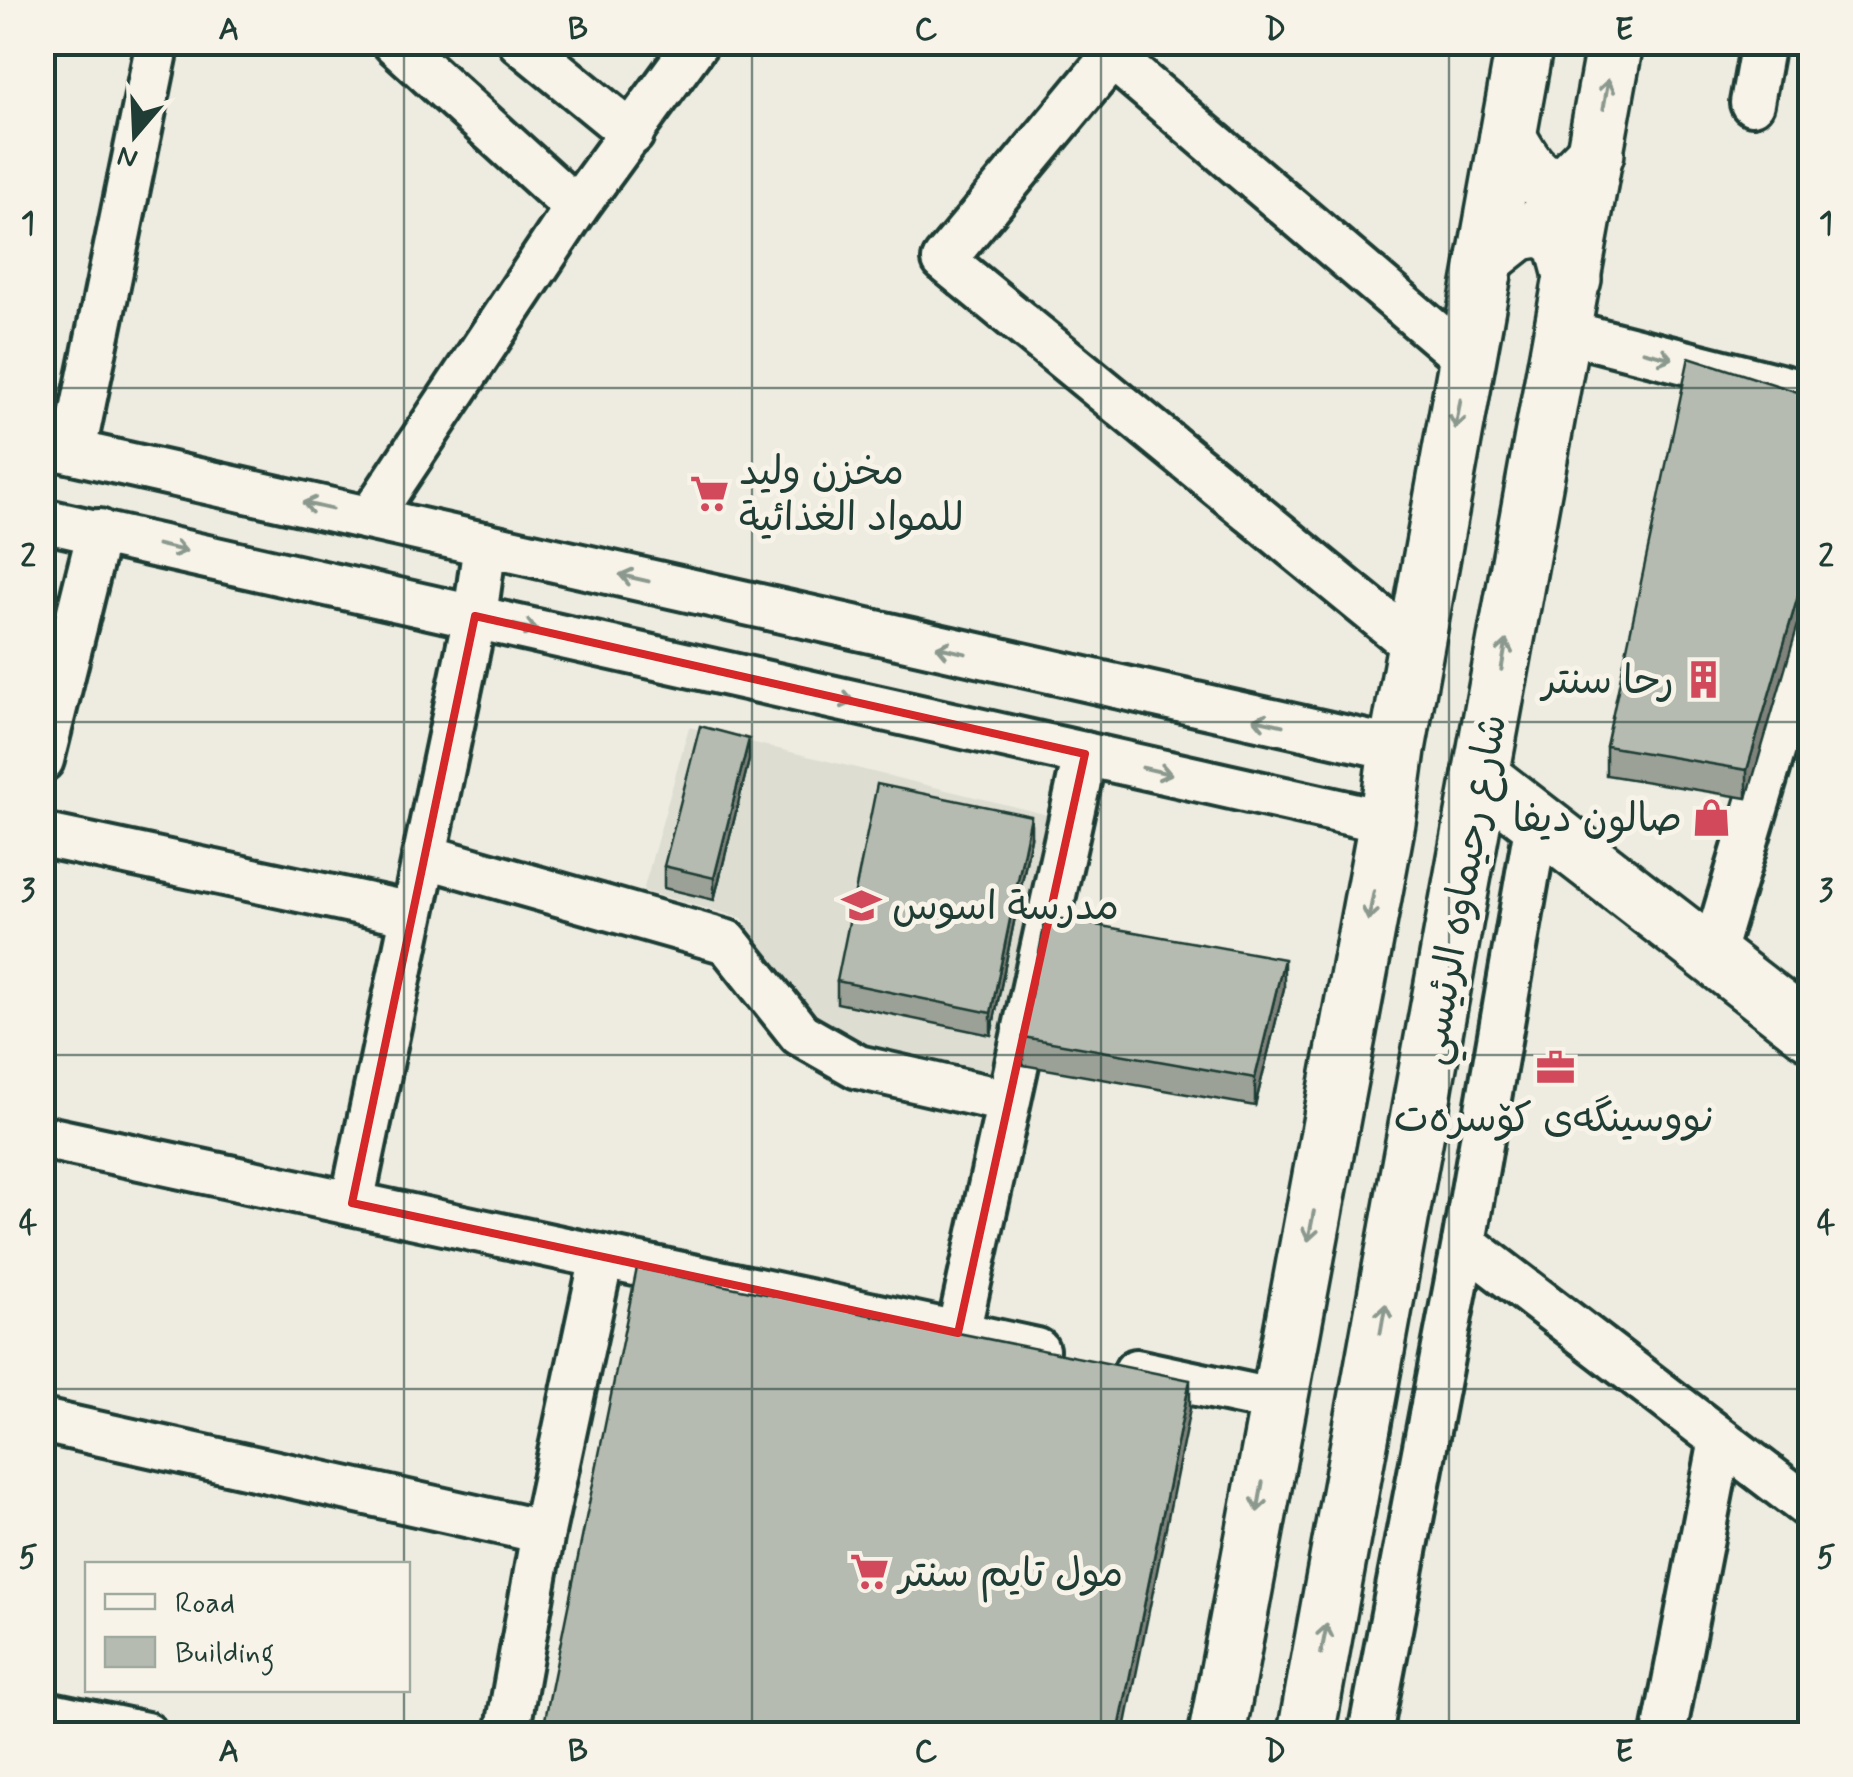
<svg xmlns="http://www.w3.org/2000/svg" width="1853" height="1777" font-family="Mynerve,'Playpen Sans Arabic',sans-serif">
  <style>
    .built { fill: #ddddd2 }
    .lines { fill: none; stroke-linecap: round; stroke-linejoin: round }
    .minor-casing { stroke: #1f3d34; stroke-width: 50 }
    .major-casing { stroke: #1f3d34; stroke-width: 62 }
    .minor { stroke: #f7f3e8; stroke-width: 42 }
    .major { stroke: #f7f3e8; stroke-width: 55 }
    .wall { fill: #9ca197; stroke: #1f3d34; stroke-width: 2.5 }
    .shaded-wall { fill: #7f837b; stroke: #1f3d34; stroke-width: 2.5 }
    .building { fill: #b5bbb0; stroke: #1f3d34; stroke-width: 2.5 }
    .oneway { stroke: #8b988e }
    .marked { fill: none; stroke: #d62828; stroke-width: 8; stroke-linejoin: round }
    .grid { fill: none; stroke: #1f3d34; stroke-width: 2.5; stroke-opacity: 0.55 }
    .labels { text-anchor: middle; stroke-width: 10; stroke-linejoin: round; paint-order: stroke }
    .poi-label { font-size: 40px; fill: #1f3d34; stroke: #f7f3e8; text-anchor: start }
    .street-label { font-size: 40px; fill: #1f3d34; stroke: #f7f3e8 }
    .neatline { fill: none; stroke: #1f3d34; stroke-width: 4 }
    .grid-label { font-size: 32px; text-anchor: middle; font-weight: bold; fill: #1f3d34 }
  </style>
  <rect width="100%" height="100%" fill="#eeece1"/>
  <filter id="ink" filterUnits="userSpaceOnUse"><feTurbulence type="fractalNoise" baseFrequency=".01" numOctaves="2"/><feDisplacementMap in="SourceGraphic" scale="20" xChannelSelector="R" yChannelSelector="G"/><feConvolveMatrix kernelMatrix="1 2 1 2 8 2 1 2 1" color-interpolation-filters="sRGB"/></filter>
  <g filter="url(#ink)">
    <!-- built -->
    <path class="built" d="M689 727 1052 816 995 1086 861 1054 816 1024 742 918 643 891Z"/>
    <g class="lines">
      <defs>
        <g id="minor">
          <path d="M394 42 576 208"/>
          <path d="M520 42 632 134"/>
          <path d="M1752 103 1763 42"/>
          <path d="M1563 331 1810 394"/>
          <path d="M42 445 1397 749"/>
          <path d="M74 451 158 42"/>
          <path d="M370 518 576 208 697 42"/>
          <path d="M42 520 1387 822"/>
          <path d="M1416 647 944 260 1112 57 1467 360"/>
          <path d="M42 760 99 531"/>
          <path d="M42 835 412 914"/>
          <path d="M424 856 727 942 800 1034 858 1067 1006 1101"/>
          <path d="M1712 956 1810 628"/>
          <path d="M42 1137 1037 1350"/>
          <path d="M352 1203 475 616 485 544"/>
          <path d="M1464 1243 1810 1508"/>
          <path d="M958 1333 1085 754"/>
          <path d="M1136 1371 1277 1401"/>
          <path d="M42 1421 543 1532"/>
          <path d="M42 1712 146 1734"/>
          <path d="M507 1734 543 1532 602 1257"/>
          <path d="M1370 1734 1464 1243 1537 821"/>
          <path d="M1664 1734 1721 1440"/>
        </g>
        <g id="major">
          <path d="M1508 137C1522 162 1532 180 1560 190L1596 153"/>
          <path d="M1486 258 1519 232 1543 228 1563 242 1573 279"/>
          <path d="M1481 777 1810 1032"/>
          <path d="M1217 1734 1387 822 1397 749 1525 42"/>
          <path d="M1306 1734 1615 42"/>
        </g>
      </defs>
      <!-- minor casing -->
      <use href="#minor" class="minor-casing"/>
      <!-- major casing -->
      <use href="#major" class="major-casing"/>
      <!-- minor -->
      <use href="#minor" class="minor"/>
      <!-- major -->
      <use href="#major" class="major"/>
    </g>
    <!-- wall -->
    <g class="wall">
      <path d="M1810 396 1747 798 1606 775V746Z"/>
      <path d="M749 760 714 900 664 888V866Z"/>
      <path d="M1031 838 991 1035 837 1003V981Z"/>
      <path d="M1284 988 1255 1106 1023 1065V1037Z"/>
    </g>
    <!-- shaded-wall -->
    <g class="shaded-wall">
      <path d="M1810 555V584L1747 798V770Z"/>
      <path d="M749 739V760L714 900V878Z"/>
      <path d="M1031 816V838L991 1035V1013Z"/>
      <path d="M1284 959V988L1255 1106V1078Z"/>
      <path d="M1190 1380V1409L1124 1734H1118Z"/>
    </g>
    <!-- building -->
    <g class="building">
      <path d="M1689 357 1810 396V555L1747 770 1606 746Z"/>
      <path d="M700 726 749 739 714 878 664 866Z"/>
      <path d="M877 784 1031 816 991 1013 837 981Z"/>
      <path d="M1046 916 1284 959 1255 1078 1023 1037Z"/>
      <path d="M637 1268 1190 1380 1118 1734H542Z"/>
    </g>
    <!-- one-way arrows -->
    <defs><path id="oneway-shaft" d="M-6 0H5M1.5-3L5.5 0L1.5 3" fill="none" stroke-width="1.6" stroke-linecap="round" stroke-linejoin="round" transform="scale(2.5)"/></defs>
    <g class="oneway">
      <use href="#oneway-shaft" transform="translate(1606 94) rotate(-80)"/>
      <use href="#oneway-shaft" transform="translate(1658 355) rotate(14)"/>
      <use href="#oneway-shaft" transform="translate(1458 414) rotate(100)"/>
      <use href="#oneway-shaft" transform="translate(317 506) rotate(-167)"/>
      <use href="#oneway-shaft" transform="translate(172 548) rotate(13)"/>
      <use href="#oneway-shaft" transform="translate(634 578) rotate(-167)"/>
      <use href="#oneway-shaft" transform="translate(523 627) rotate(13)"/>
      <use href="#oneway-shaft" transform="translate(951 650) rotate(-167)"/>
      <use href="#oneway-shaft" transform="translate(1504 655) rotate(-80)"/>
      <use href="#oneway-shaft" transform="translate(840 699) rotate(13)"/>
      <use href="#oneway-shaft" transform="translate(1268 722) rotate(-167)"/>
      <use href="#oneway-shaft" transform="translate(1157 771) rotate(13)"/>
      <use href="#oneway-shaft" transform="translate(1371 906) rotate(101)"/>
      <use href="#oneway-shaft" transform="translate(1311 1226) rotate(101)"/>
      <use href="#oneway-shaft" transform="translate(1383 1319) rotate(-80)"/>
      <use href="#oneway-shaft" transform="translate(1260 1497) rotate(100)"/>
      <use href="#oneway-shaft" transform="translate(1324 1639) rotate(-79)"/>
    </g>
  </g>
  <!-- marked area -->
  <path class="marked" d="M475 616 1085 754 958 1333 352 1203Z"/>
  <!-- grid -->
  <path class="grid" d="M404 42V1564M752 42V1734M1101 42V1734M1449 42V1734M42 388H1810M42 722H1810M42 1055H1810M42 1389H1810M404 1690V1734"/>
  <!-- icons -->
  <defs>
    <symbol id="supermarket-bare" viewBox="-9 -9 18 18"><path d="M-6-5.5h2.5l.6 2H6L4.5 2H-2.5L-4.4-4H-6ZM-1.5 3.2a1.3 1.3 0 1 0 .1 0ZM3 3.2a1.3 1.3 0 1 0 .1 0Z" fill="#d1495b" stroke="#f7f3e8" stroke-width="2.5" paint-order="stroke"/></symbol>
    <symbol id="building-bare" viewBox="-9 -9 18 18"><path d="M-4-6H4V6H1V3H-1V6H-4ZM-2.5-4.3h1.7v1.8h-1.7ZM.8-4.3h1.7v1.8H.8ZM-2.5-1h1.7V.8h-1.7ZM.8-1h1.7V.8H.8Z" fill="#d1495b" stroke="#f7f3e8" stroke-width="2.5" paint-order="stroke"/></symbol>
    <symbol id="shop-bare" viewBox="-9 -9 18 18"><path d="M-5-2.5h2.3a2.7 3.5 0 0 1 5.4 0H5L5.5 6h-11ZM-1.5-2.5h3a1.5 2.3 0 0 0-3 0Z" fill="#d1495b" stroke="#f7f3e8" stroke-width="2.5" paint-order="stroke"/></symbol>
    <symbol id="school-bare" viewBox="-9 -9 18 18"><path d="M0-5L7-2L0 1L-7-2ZM-4 1L0 2.5L4 1V4Q0 6-4 4Z" fill="#d1495b" stroke="#f7f3e8" stroke-width="2.5" paint-order="stroke"/></symbol>
    <symbol id="office-bare" viewBox="-9 -9 18 18"><path d="M-6-3h4V-5.5h4V-3h4V5H-6ZM-1-4.5V-3h2v-1.5ZM-6 0V1H6V0Z" fill="#d1495b" stroke="#f7f3e8" stroke-width="2.5" paint-order="stroke"/></symbol>
  </defs>
  <g fill-rule="evenodd">
    <use href="#supermarket-bare" x="682" y="466" width="55" height="55"/>
    <use href="#building-bare" x="1676" y="652" width="55" height="55"/>
    <use href="#shop-bare" x="1684" y="790" width="55" height="55"/>
    <use href="#school-bare" x="834" y="878" width="55" height="55"/>
    <use href="#office-bare" x="1528" y="1040" width="55" height="55"/>
    <use href="#supermarket-bare" x="842" y="1544" width="55" height="55"/>
  </g>
  <g class="labels">
    <!-- poi labels -->
    <g class="poi-label">
      <text x="739" y="484">مخزن وليد<tspan x="739" dy="46">للمواد الغذائية</tspan></text>
      <text x="1674" y="693" text-anchor="end">رحا سنتر</text>
      <text x="1682" y="831" text-anchor="end">صالون ديفا</text>
      <text x="892" y="919">مدرسة اسوس</text>
      <text x="1555" y="1131" text-anchor="middle">نووسینگەی کۆسرەت</text>
      <text x="899" y="1586">مول تايم سنتر</text>
    </g>
    <!-- street labels -->
    <g class="street-label">
      <text transform="translate(1461 889) rotate(-80)" y="14">شارع رحيماوه الرئيسي</text>
    </g>
  </g>
  <!-- margin -->
  <rect width="1853" height="1777" fill="none" stroke="#f7f3e8" stroke-width="110"/>
  <!-- legend -->
  <rect x="85" y="1562" width="325" height="130" fill="#f7f3e8" stroke="#a1aaa0" stroke-width="2.5"/>
  <rect x="105" y="1594" width="50" height="15" fill="#f7f3e8" stroke="#a1aaa0" stroke-width="2.5"/>
  <text x="175" y="1612" font-size="30" fill="#1f3d34">Road</text>
  <rect x="105" y="1637" width="50" height="30" fill="#b5bbb0" stroke="#a1aaa0" stroke-width="2.5"/>
  <text x="175" y="1662" font-size="30" fill="#1f3d34">Building</text>
  <!-- north arrow -->
  <g transform="translate(135 135) rotate(199)" stroke="#f7f3e8" stroke-width="8" paint-order="stroke">
  <path d="M0-8L18 38L0 25L-18 38Z" fill="#1f3d34"/>
  <text y="-15" font-size="28" font-weight="bold" text-anchor="middle" fill="#1f3d34">N</text>
  </g>
  <rect x="55" y="55" width="1743" height="1667" class="neatline"/>
  <g class="grid-label">
    <text x="229" y="39">A</text>
    <text x="578" y="39">B</text>
    <text x="926" y="39">C</text>
    <text x="1275" y="39">D</text>
    <text x="1624" y="39">E</text>
    <text x="28" y="233">1</text>
    <text x="1826" y="233">1</text>
    <text x="28" y="566">2</text>
    <text x="1826" y="566">2</text>
    <text x="28" y="900">3</text>
    <text x="1826" y="900">3</text>
    <text x="28" y="1233">4</text>
    <text x="1826" y="1233">4</text>
    <text x="28" y="1567">5</text>
    <text x="1826" y="1567">5</text>
    <text x="229" y="1761">A</text>
    <text x="578" y="1761">B</text>
    <text x="926" y="1761">C</text>
    <text x="1275" y="1761">D</text>
    <text x="1624" y="1761">E</text>
  </g>
</svg>
